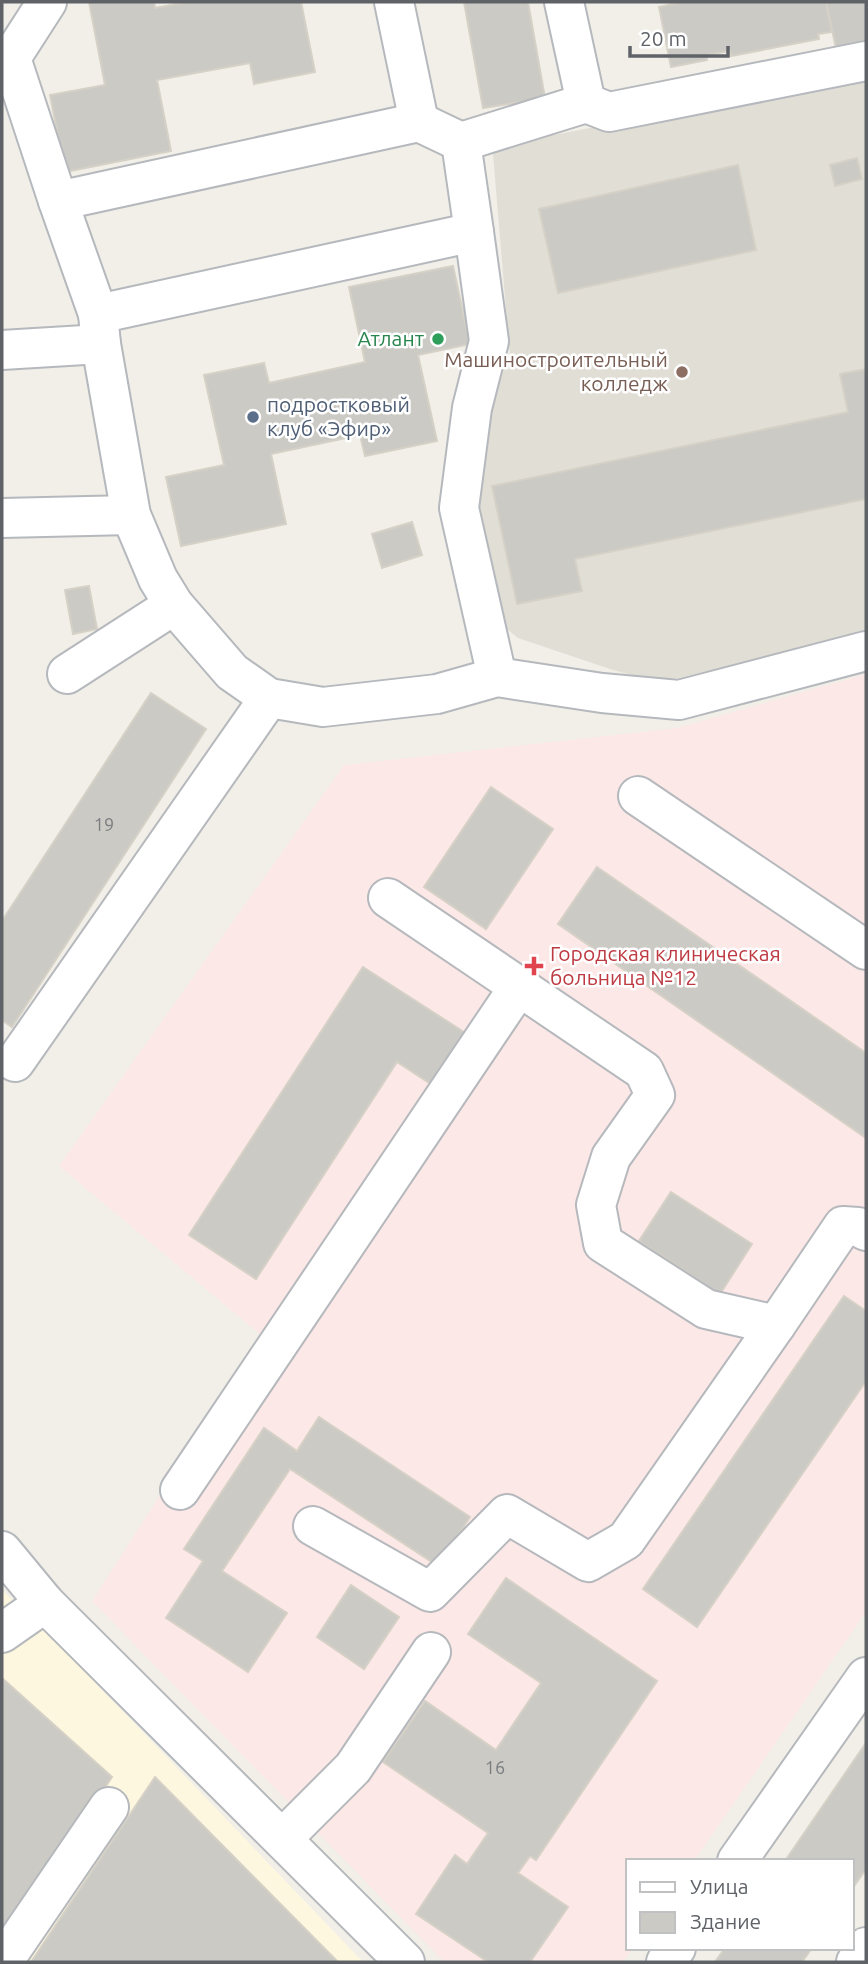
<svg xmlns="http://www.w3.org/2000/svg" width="868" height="1964" font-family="Ubuntu,sans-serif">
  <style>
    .commercial { fill: #fef7e0 }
    .education { fill: #e1ded6 }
    .medical { fill: #fce8e6 }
    .building { fill: #cccac5; stroke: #d6d1c6; stroke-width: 2 }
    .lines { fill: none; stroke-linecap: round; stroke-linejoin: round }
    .minor-casing { stroke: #b5b8bc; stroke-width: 42 }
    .minor { stroke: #fff; stroke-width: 38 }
    .leisure-dot { fill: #2e9e5b; stroke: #fff; stroke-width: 2.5 }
    .education-dot { fill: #8d6e63; stroke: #fff; stroke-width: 2.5 }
    .service-dot { fill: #5c6f8a; stroke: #fff; stroke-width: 2.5 }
    .health-dot { fill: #e0444e; stroke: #fff; stroke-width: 2.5 }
    .labels { text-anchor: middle; stroke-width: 5; stroke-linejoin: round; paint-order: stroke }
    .number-label { font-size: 18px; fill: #7a7d7f }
    .leisure-label { font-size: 21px; fill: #27864d; stroke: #fff; text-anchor: end }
    .education-label { font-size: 21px; fill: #785e54; stroke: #fff; text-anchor: end }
    .service-label { font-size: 21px; fill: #4e5e75; stroke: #fff; text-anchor: start }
    .health-label { font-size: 21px; fill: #be3a42; stroke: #fff; text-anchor: start }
  </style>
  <rect width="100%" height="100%" fill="#f1efe8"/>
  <!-- commercial -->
  <path class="commercial" d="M2 1590 66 1652 363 1962H2Z"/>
  <!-- education -->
  <path class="education" d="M866 75V633L679 678 650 680 613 670 518 638 501 624 478 504 487 387 510 357 493 154 502 145Z"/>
  <!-- medical -->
  <path class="medical" d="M866 674V1612L694 1861H628V1948H633L623 1962H444L92 1601 262 1336 59 1166 344 765 677 728Z"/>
  <!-- building -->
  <g class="building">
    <path d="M89 2H154L155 8 187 2H301L315 72 254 84 250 63 157 80 171 151 65 172 50 95 105 85Z"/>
    <path d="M464 2H528L545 98 483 108Z"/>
    <path d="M681 2H826L832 32 818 34 819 39 731 56 730 51 706 55 707 60 671 67 659 7Z"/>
    <path d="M826 2H866V52L836 48Z"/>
    <path d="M857 158 862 179 835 186 830 165Z"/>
    <path d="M738 165 756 250 558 293 539 209Z"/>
    <path d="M453 266 470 344 418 355 437 441 365 456 360 435 271 454 286 524 181 546 166 477 224 465 204 375 264 363 269 383 365 362 349 287Z"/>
    <path d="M866 369V499L575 559 582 591 517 604 492 486 848 412 840 374Z"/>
    <path d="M412 522 422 555 382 568 372 534Z"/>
    <path d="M89 586 97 629 73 634 65 590Z"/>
    <path d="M151 693 206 729 12 1027 2 1020V921Z"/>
    <path d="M491 787 553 829 486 929 424 887Z"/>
    <path d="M597 867 866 1053V1138L558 924Z"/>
    <path d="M363 967 467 1034 434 1086 397 1062 256 1279 189 1235Z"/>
    <path d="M671 1192 752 1244 720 1294 639 1241Z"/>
    <path d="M844 1296 866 1311V1381L697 1627 643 1589Z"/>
    <path d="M319 1417 470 1517 438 1566 290 1469 222 1571 287 1613 248 1672 166 1618 203 1561 184 1549 264 1428 297 1451Z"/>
    <path d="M506 1578 657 1681 536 1860 530 1856 518 1873 568 1907 530 1962H488L416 1914 455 1855 467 1864 488 1833 383 1762 425 1701 496 1750 541 1683 468 1634Z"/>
    <path d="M351 1585 399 1617 364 1669 317 1637Z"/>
    <path d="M2 1678 112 1777 2 1941Z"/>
    <path d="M866 1743V1869L852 1889V1861H785Z"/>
    <path d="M155 1777 338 1962H31Z"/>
    <path d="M725 1948H812L802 1962H715Z"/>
  </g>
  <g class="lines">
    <defs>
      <g id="minor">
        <path d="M394 2 419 122"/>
        <path d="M564 2 586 103 609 112 866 61"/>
        <path d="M11 58 47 2"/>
        <path d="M2 59 11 58 58 201 419 122 461 142"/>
        <path d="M58 201 98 314"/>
        <path d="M474 232 461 142 586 103"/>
        <path d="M2 350 101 344"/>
        <path d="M2 518 131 515"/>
        <path d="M67 674 174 605"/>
        <path d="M497 677 459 508 472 408 489 341 474 232 98 314 101 344 131 515 158 579 174 605 232 672 269 698 323 707 437 694 497 677 602 693 679 700 866 651"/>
        <path d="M638 796 866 950"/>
        <path d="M388 898 644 1071 655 1095 611 1157 596 1205 603 1243 706 1309 776 1325 843 1226 858 1227 866 1231"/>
        <path d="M15 1062 269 698"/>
        <path d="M180 1490 520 985"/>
        <path d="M313 1526 430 1592 507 1514 588 1562 626 1540 776 1325"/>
        <path d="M2 1551 45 1603 405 1962"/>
        <path d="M2 1633 45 1603"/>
        <path d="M283 1838 353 1768 431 1652"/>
        <path d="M737 1861 866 1677"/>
        <path d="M3 1962 109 1807"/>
        <path d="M666 1962 676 1948"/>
        <path d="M856 1962 866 1947"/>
      </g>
    </defs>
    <!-- minor casing -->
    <use href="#minor" class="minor-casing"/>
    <!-- minor -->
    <use href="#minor" class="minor"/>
  </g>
  <!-- markers -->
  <circle class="leisure-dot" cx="438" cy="339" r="7"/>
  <circle class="education-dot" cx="682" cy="372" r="7"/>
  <circle class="service-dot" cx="253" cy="417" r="7"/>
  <path class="health-dot" d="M530.5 955.5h7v7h7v7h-7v7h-7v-7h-7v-7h7z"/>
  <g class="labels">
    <!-- number labels -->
    <g class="number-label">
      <text x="104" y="831">19</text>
      <text x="495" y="1774">16</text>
    </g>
    <!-- leisure labels -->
    <g class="leisure-label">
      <text x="424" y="346">Атлант</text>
    </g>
    <!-- education labels -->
    <g class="education-label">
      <text x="668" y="367">Машиностроительный<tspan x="668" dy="24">колледж</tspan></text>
    </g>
    <!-- service labels -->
    <g class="service-label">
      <text x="267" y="412">подростковый<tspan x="267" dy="24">клуб «Эфир»</tspan></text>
    </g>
    <!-- health labels -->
    <g class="health-label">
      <text x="550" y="961">Городская клиническая<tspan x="550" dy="24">больница №12</tspan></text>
    </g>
  </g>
  <!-- border -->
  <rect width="868" height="1964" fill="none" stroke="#5f6368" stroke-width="7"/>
  <!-- legend -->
  <rect x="626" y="1859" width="228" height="91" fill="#ffffff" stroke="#bfc1c3" stroke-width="2"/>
  <rect x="640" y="1882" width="35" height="10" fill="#ffffff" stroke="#bfc1c3" stroke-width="2"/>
  <text x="690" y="1894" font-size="21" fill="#5f6368">Улица</text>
  <rect x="640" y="1912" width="35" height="21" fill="#cccac5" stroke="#bfc1c3" stroke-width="2"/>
  <text x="690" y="1929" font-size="21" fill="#5f6368">Здание</text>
  <!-- scale -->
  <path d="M630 46v10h98v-10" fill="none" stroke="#5f6368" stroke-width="3.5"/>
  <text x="640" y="46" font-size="21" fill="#5f6368" stroke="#ffffff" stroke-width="5" paint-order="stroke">20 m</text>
</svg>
